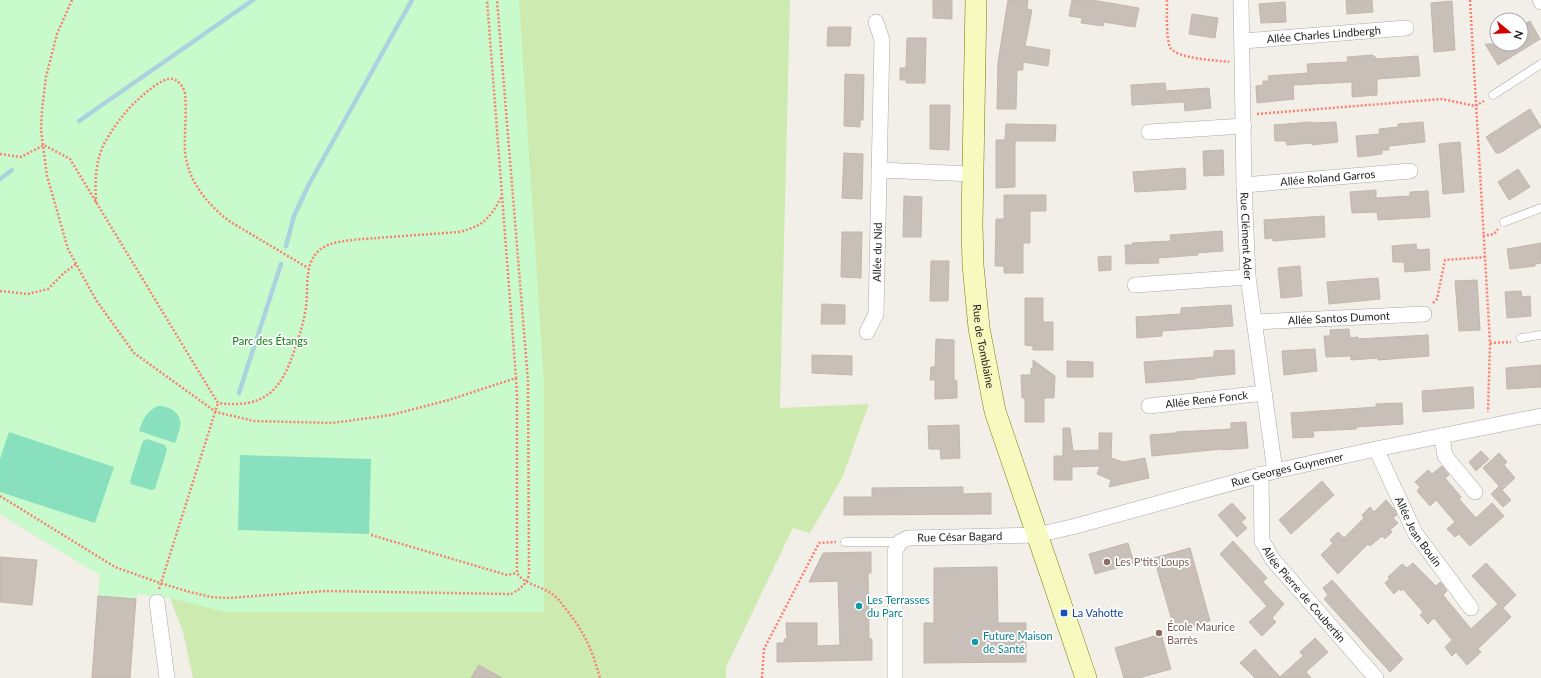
<svg xmlns="http://www.w3.org/2000/svg" width="1541" height="678" font-family="Lato,sans-serif">
  <style>
    .grass { fill: #cdebb0 }
    .park { fill: #c8facc }
    .pitch { fill: #88e0be }
    .lines { fill: none; stroke-linecap: round; stroke-linejoin: round }
    .stream { stroke: #aad3df; stroke-width: 4.5 }
    .building { fill: #c7bfb8; stroke: #c4b6ab }
    .service-casing { stroke: #a9a9a9; stroke-width: 9 }
    .minor-casing { stroke: #a9a9a9; stroke-width: 16 }
    .secondary-casing { stroke: #707d05; stroke-width: 22 }
    .path { stroke: #fa8072; stroke-width: 2.5; stroke-dasharray: 2 2; stroke-linecap: butt }
    .service { stroke: #fff; stroke-width: 8 }
    .minor { stroke: #fff; stroke-width: 15 }
    .secondary { stroke: #f7fabf; stroke-width: 21 }
    .education-dot { fill: #8d6e63; stroke: #fff; stroke-width: 1.5 }
    .culture-dot { fill: #0f9aa8; stroke: #fff; stroke-width: 1.5 }
    .transit-dot { fill: #1a4fb4; stroke: #fff; stroke-width: 1.5 }
    .labels { text-anchor: middle; stroke-width: 3.5; stroke-linejoin: round; paint-order: stroke }
    .street-label { font-size: 11px; fill: #222; stroke: #fff }
    .park-label { font-size: 11px; fill: #0c8416; stroke: #fff }
    .education-label { font-size: 11px; fill: #785e54; stroke: #fff; text-anchor: start }
    .culture-label { font-size: 11px; fill: #0d838f; stroke: #fff; text-anchor: start }
    .transit-label { font-size: 11px; fill: #164399; stroke: #fff; text-anchor: start }
  </style>
  <rect width="100%" height="100%" fill="#f2efe9"/>
  <!-- grass -->
  <path class="grass" d="M0 0H790L780 408 869 404 842 478 810 533 793 528 726 667V678H193L183 632 170 598 137 594 136 599 98 596 100 575 0 514Z"/>
  <!-- park -->
  <path class="park" d="M0 0H519L544 385V612H225L170 598 137 594 136 599 98 596 100 575 0 514Z"/>
  <!-- pitch -->
  <g class="pitch">
    <path d="M158 406C170 406 183 414 180 427 179 432 177 438 175 443L139 431C143 420 146 411 158 406Z"/>
    <path d="M9 432 114 467 95 523 0 492V459Z"/>
    <path d="M147 439 165 445 167 450 155 489 151 490 131 484 130 481 143 441Z"/>
    <path d="M240 455 371 459 369 534 238 530Z"/>
  </g>
  <g class="lines">
    <!-- stream -->
    <g class="stream">
      <path d="M79 121 253 0"/>
      <path d="M0 179 12 170"/>
      <path d="M286 246 294 216 309 184 412 0"/>
      <path d="M239 393 281 264"/>
    </g>
  </g>
  <!-- building -->
  <g class="building">
    <path d="M933 0H952V19L933 18Z"/>
    <path d="M1008 0H1028L1027 9 1032 10 1025 46 1050 50 1048 66 1023 62V70H1017L1016 109H997L998 62Z"/>
    <path d="M1072 0H1092L1139 8 1135 27 1104 22 1103 26 1081 23 1082 18 1069 16Z"/>
    <path d="M1346 0H1372L1373 12 1347 14Z"/>
    <path d="M1452 1 1455 50 1434 52 1431 3Z"/>
    <path d="M1285 2 1286 22 1261 23 1259 4Z"/>
    <path d="M1192 14 1218 18 1215 38 1189 34Z"/>
    <path d="M1530 21 1540 39 1498 65 1485 44H1521V26Z"/>
    <path d="M828 27H851L850 46H827Z"/>
    <path d="M907 38H926L925 83H906V80H900V68H906Z"/>
    <path d="M1373 55 1377 59 1418 56 1420 76 1377 79V95L1352 97V82L1293 85 1294 99 1257 103 1256 86 1263 85V81H1269L1268 76 1308 73 1307 64 1348 62 1347 57Z"/>
    <path d="M845 74 864 75 863 120H860V127L844 126Z"/>
    <path d="M1165 83 1166 91 1209 88 1211 108 1185 111 1184 102 1132 105 1131 85Z"/>
    <path d="M930 105H950L949 150 930 149Z"/>
    <path d="M1530 109 1541 127 1500 153H1496L1486 137Z"/>
    <path d="M1311 122V123L1336 122 1338 142 1312 145V143L1287 145 1286 141H1275L1274 125Z"/>
    <path d="M1423 122 1425 142 1389 146V150H1382V154L1358 157 1356 136 1380 134 1379 129 1398 127V124Z"/>
    <path d="M1006 124 1056 125 1055 141H1015V187L996 188V140H1005Z"/>
    <path d="M1460 142 1464 192 1443 194 1439 144Z"/>
    <path d="M1223 150 1224 175 1204 176 1203 151Z"/>
    <path d="M844 153 863 154 862 199 842 198Z"/>
    <path d="M1185 168 1186 189 1135 192 1133 172Z"/>
    <path d="M1518 169 1530 187 1509 200 1498 182Z"/>
    <path d="M1376 190V198L1410 196V192L1428 191 1430 217 1378 220 1377 212 1352 213 1350 192Z"/>
    <path d="M1004 195H1046V211H1030V243H1023V273H1004V266H995L996 219H1004Z"/>
    <path d="M904 196 922 197 921 237H903Z"/>
    <path d="M1324 216 1325 237 1273 241V238L1265 239 1264 220Z"/>
    <path d="M1222 231 1223 251 1197 253 1198 255 1158 258 1159 263 1126 264 1125 245H1133L1132 243 1171 241 1170 235Z"/>
    <path d="M842 232H862L861 278 841 277Z"/>
    <path d="M1541 243V263L1535 264V266L1510 269 1507 249Z"/>
    <path d="M1416 244 1417 250 1429 249 1430 270 1405 272 1404 262H1393L1392 246Z"/>
    <path d="M1111 256V270L1099 271 1098 257Z"/>
    <path d="M931 261H949L948 301H930Z"/>
    <path d="M1300 266 1302 296 1281 298 1278 268Z"/>
    <path d="M1378 278 1380 299 1329 304 1327 282Z"/>
    <path d="M1477 280 1480 330 1459 331 1455 281Z"/>
    <path d="M1521 291 1522 297 1530 296 1531 316 1507 318 1505 292Z"/>
    <path d="M1025 298H1043V322H1053V350H1033V346L1025 345Z"/>
    <path d="M822 304 845 305V324H821Z"/>
    <path d="M1231 305 1233 326 1162 331V336L1137 338 1136 317 1181 314V308Z"/>
    <path d="M1349 329 1350 338 1358 337V339L1428 335 1429 356 1378 360V358L1351 360V356L1326 357 1324 336H1330V330Z"/>
    <path d="M936 339 954 340V380L957 381V398L935 399V380H930L931 367H935Z"/>
    <path d="M1315 349 1317 371 1284 375 1282 351Z"/>
    <path d="M1234 350 1235 374 1195 378V379L1146 383 1144 362 1214 357V351Z"/>
    <path d="M812 355 852 356V375L812 373Z"/>
    <path d="M1033 360 1055 376 1054 398H1044V422H1025V398H1022L1021 375H1031V368H1033Z"/>
    <path d="M1067 361 1093 362V377H1067Z"/>
    <path d="M1541 365V387L1507 389 1506 368Z"/>
    <path d="M1473 387 1474 408 1423 412 1422 391Z"/>
    <path d="M1402 403 1403 424 1356 427V429L1313 431 1314 437 1293 438 1291 413 1376 407V404Z"/>
    <path d="M1246 422 1248 448 1222 450V449L1152 456 1150 435 1176 433V432L1231 429V423Z"/>
    <path d="M959 425 960 458 941 459 940 449H929L928 426Z"/>
    <path d="M1063 428H1070L1073 451 1099 450V433H1112L1111 458 1123 462 1145 458 1149 478 1109 487 1111 480 1097 474 1100 466 1072 467V480H1054V456H1063Z"/>
    <path d="M1481 451 1489 459 1476 471 1469 462Z"/>
    <path d="M1499 453 1507 462 1504 465 1515 478 1502 490 1511 500 1503 507 1491 494 1499 486 1483 468Z"/>
    <path d="M1442 466 1449 475 1445 478 1461 497 1459 499 1476 518 1492 503 1504 516 1470 546 1459 534 1455 537 1447 529 1455 522 1436 500 1430 506 1417 491 1420 487 1415 482 1428 470 1432 474Z"/>
    <path d="M1322 481 1334 495 1291 534 1279 520Z"/>
    <path d="M963 487V494L991 493V514L844 515V497H872V488Z"/>
    <path d="M1386 500 1394 509 1397 515 1393 518 1398 523 1390 530 1392 532 1385 539 1382 536 1370 546 1368 544 1338 574 1321 555 1333 543 1330 540 1338 532 1344 538 1364 518 1362 515 1370 507 1374 512Z"/>
    <path d="M1232 503 1246 518 1241 522 1247 528 1237 537 1218 515Z"/>
    <path d="M1233 541 1267 578 1263 582 1284 604 1272 618 1276 622 1262 636 1249 622 1267 606 1220 554Z"/>
    <path d="M1128 543 1134 563 1095 574 1089 554Z"/>
    <path d="M1190 548 1210 621 1175 631 1154 558Z"/>
    <path d="M871 552V573H868L869 639H872V660L777 662V643H784V639H787L786 623H817V646L840 645 838 581 809 582 823 553Z"/>
    <path d="M0 557 37 560 32 605 0 602Z"/>
    <path d="M1413 563 1436 586 1440 582 1442 584 1447 591 1443 595 1471 629 1498 604 1472 576 1486 563 1516 595 1503 608 1511 617 1478 649 1481 652 1467 665 1456 652 1452 656 1445 647 1452 640 1434 618 1428 624 1420 615 1423 612 1403 589 1401 591 1399 589 1394 594 1385 583 1390 578 1388 577 1402 564 1407 568Z"/>
    <path d="M997 567 998 623H1026V662L924 663V623H934V568Z"/>
    <path d="M1332 580 1403 659 1390 672 1324 599 1328 595 1323 588Z"/>
    <path d="M98 596 136 599 130 678H92Z"/>
    <path d="M1161 634 1171 669 1139 678H1124L1115 648Z"/>
    <path d="M1315 638 1328 652 1306 672 1311 678H1255L1240 663 1255 649 1280 677 1303 656 1300 652Z"/>
    <path d="M479 665 502 678H471Z"/>
  </g>
  <g class="lines">
    <defs>
      <g id="service">
        <path d="M1493 95 1541 64"/>
        <path d="M1504 222 1541 208"/>
        <path d="M1521 338 1541 335"/>
        <path d="M845 542H900"/>
      </g>
      <g id="minor">
        <path id="s1" d="M1241 0 1244 185 1248 277 1275 471"/>
        <path d="M1540 0 1541 2"/>
        <path id="s2" d="M1243 41 1406 28"/>
        <path d="M1149 132 1244 126"/>
        <path d="M879 170 973 174"/>
        <path id="s3" d="M1244 185 1410 171"/>
        <path d="M1135 285 1248 277"/>
        <path id="s4" d="M1255 322 1424 314"/>
        <path id="s5" d="M867 332 876 314 882 40 876 22"/>
        <path id="s6" d="M1149 406 1264 393"/>
        <path d="M1442 436 1445 456 1475 492"/>
        <path id="s7" d="M1376 449 1415 533 1471 608"/>
        <path id="s8" d="M1261 474 1262 541 1273 560 1376 678"/>
        <path d="M157 602 167 678"/>
        <path id="s9" d="M895 678V551L900 542 908 538 1037 535 1076 526 1275 471 1376 449 1541 416"/>
      </g>
      <g id="secondary">
        <path id="s10" d="M976 0 972 224 973 265 979 328 995 411 1086 678"/>
      </g>
    </defs>
    <!-- service casing -->
    <use href="#service" class="service-casing"/>
    <!-- minor casing -->
    <use href="#minor" class="minor-casing"/>
    <!-- secondary casing -->
    <use href="#secondary" class="secondary-casing"/>
    <!-- path -->
    <g class="path">
      <path d="M72 0 57 34 46 77 42 110 41 130 47 176 68 249 96 300 134 353 216 412 254 421 332 423 391 415 449 400 516 378 487 0"/>
      <path d="M1167 0C1167 11 1166 38 1170 47 1176 59 1216 60 1229 62"/>
      <path d="M1470 0 1490 343 1488 412"/>
      <path d="M1257 114 1442 99 1475 106 1484 101"/>
      <path d="M0 154 21 157 44 145 70 159 202 377 218 403C265 409 282 390 295 348 300 334 304 321 306 307 309 284 302 256 328 245 341 240 363 239 377 238 404 236 431 234 459 232 484 226 490 218 502 196"/>
      <path d="M96 203C95 184 95 164 103 146 109 134 117 123 125 113 132 104 157 81 168 79 177 77 183 86 185 93 187 113 184 132 185 152 188 181 207 204 229 221L308 268"/>
      <path d="M1483 236 1494 234 1498 229"/>
      <path d="M0 291 28 294 48 289 64 273 76 264"/>
      <path d="M1433 303 1437 299 1445 260 1485 257"/>
      <path d="M1490 343 1511 342"/>
      <path d="M516 378 517 397V573C523 583 539 586 549 592 555 595 560 601 564 607 583 629 592 649 600 678"/>
      <path d="M0 496 115 567 160 583 190 592 211 597 227 598 326 591 511 594C520 589 526 585 529 575L528 381 497 0"/>
      <path d="M371 535 507 575 517 573"/>
      <path d="M159 589 218 403"/>
      <path d="M762 678 764 649 819 543 836 542"/>
    </g>
    <!-- service -->
    <use href="#service" class="service"/>
    <!-- minor -->
    <use href="#minor" class="minor"/>
    <!-- secondary -->
    <use href="#secondary" class="secondary"/>
  </g>
  <!-- markers -->
  <g class="education-dot">
    <circle cx="1107" cy="562" r="4"/>
    <circle cx="1159" cy="633" r="4"/>
  </g>
  <g class="culture-dot">
    <circle cx="859" cy="606" r="4"/>
    <circle cx="975" cy="642" r="4"/>
  </g>
  <rect class="transit-dot" x="1060" y="609" width="8" height="8" rx="2"/>
  <g class="labels">
    <!-- street labels -->
    <g class="street-label">
      <text dy="4" stroke="none"><textPath href="#s2" startOffset="81">Allée Charles Lindbergh</textPath></text>
      <text dy="4" stroke="none"><textPath href="#s3" startOffset="84">Allée Roland Garros</textPath></text>
      <text dy="4" stroke="none"><textPath href="#s1" startOffset="236">Rue Clément Ader</textPath></text>
      <text dy="4" stroke="none"><textPath href="#s5" startOffset="82">Allée du Nid</textPath></text>
      <text dy="4" stroke="none"><textPath href="#s4" startOffset="84">Allée Santos Dumont</textPath></text>
      <text dy="4" stroke="none"><textPath href="#s10" startOffset="347">Rue de Tomblaine</textPath></text>
      <text dy="4" stroke="none"><textPath href="#s6" startOffset="58">Allée René Fonck</textPath></text>
      <text dy="4" stroke="none"><textPath href="#s9" startOffset="534">Rue Georges Guynemer</textPath></text>
      <text dy="4" stroke="none"><textPath href="#s7" startOffset="93">Allée Jean Bouin</textPath></text>
      <text dy="4" stroke="none"><textPath href="#s9" startOffset="198">Rue César Bagard</textPath></text>
      <text dy="4" stroke="none"><textPath href="#s8" startOffset="135">Allée Pierre de Coubertin</textPath></text>
    </g>
    <!-- park labels -->
    <g class="park-label">
      <text x="270" y="345">Parc des Étangs</text>
    </g>
    <!-- education labels -->
    <g class="education-label">
      <text x="1115" y="566">Les P'tits Loups</text>
      <text x="1167" y="631">École Maurice<tspan x="1167" dy="13">Barrès</tspan></text>
    </g>
    <!-- culture labels -->
    <g class="culture-label">
      <text x="867" y="604">Les Terrasses<tspan x="867" dy="13">du Parc</tspan></text>
      <text x="983" y="640">Future Maison<tspan x="983" dy="13">de Santé</tspan></text>
    </g>
    <!-- transit labels -->
    <g class="transit-label">
      <text x="1072" y="617">La Vahotte</text>
    </g>
  </g>
  <!-- north arrow -->
  <g transform="translate(1509 32) rotate(108)"><circle r="19" fill="#ffffff" stroke="#a7a7a7"/>
  <path d="M0-3L7 15L0 10L-7 15Z" fill="#d40000"/>
  <text y="-6" font-size="11" font-weight="bold" text-anchor="middle" fill="#222222">N</text>
  </g>
</svg>
